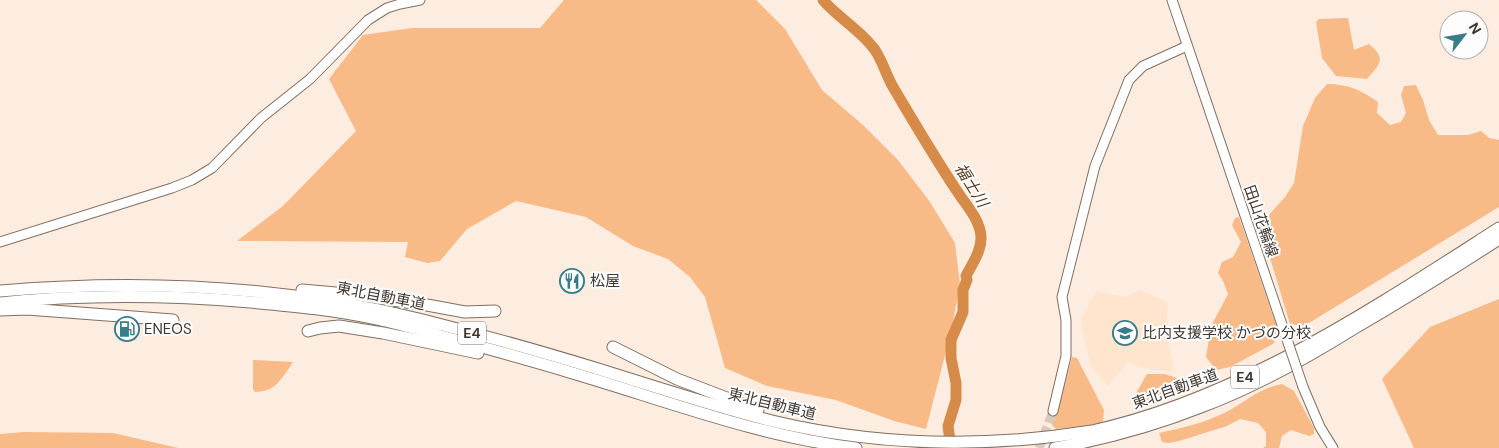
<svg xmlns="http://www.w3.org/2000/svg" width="1499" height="448" font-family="'DM Sans','Noto Sans JP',sans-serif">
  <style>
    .built { fill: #ffe4ce }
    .green { fill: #f8ba87 }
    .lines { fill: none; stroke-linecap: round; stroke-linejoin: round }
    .river { stroke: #d78b48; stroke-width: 11 }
    .secondary-tunnel { stroke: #d7c9bd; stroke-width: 9; stroke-dasharray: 9 4.5; stroke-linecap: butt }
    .secondary-casing { stroke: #816f61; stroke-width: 11 }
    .highway-casing { stroke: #816f61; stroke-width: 13 }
    .secondary { stroke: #fff; stroke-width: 9 }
    .highway { stroke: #fff; stroke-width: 11 }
    .secondary-bridge-casing { stroke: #816f61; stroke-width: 11; stroke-linecap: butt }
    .secondary-bridge { stroke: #fff; stroke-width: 9 }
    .labels { text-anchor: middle; stroke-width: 4; stroke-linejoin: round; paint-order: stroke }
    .shield { fill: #fdfdfd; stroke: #78726e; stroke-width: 1 }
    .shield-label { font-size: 14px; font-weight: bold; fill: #3f3731 }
    .street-label { font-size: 15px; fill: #3f3731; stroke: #fdfdfd }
    .poi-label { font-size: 15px; fill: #3f3731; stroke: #fdfdfd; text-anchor: start }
    .water-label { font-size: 16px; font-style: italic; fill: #59391d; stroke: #fdfdfd }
  </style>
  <rect width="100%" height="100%" fill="#fdede0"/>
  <!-- built -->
  <path class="built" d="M1139 290 1166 301 1168 305 1167 312 1168 341 1173 362 1171 372 1141 368 1128 362 1108 386 1091 367 1081 326 1082 317 1096 291 1125 297Z"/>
  <!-- green -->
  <g class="green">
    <path d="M564 0H756L785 29 822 90 863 125 898 160 930 202 955 243 960 285 950 336 926 429 894 421 836 400 767 386 725 368 705 297 690 277 668 259 633 246 586 217 516 201 467 229 440 261 427 263 405 257 408 242 237 241 283 206 356 131 329 79 363 35 412 28H540Z"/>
    <path d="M1348 18 1354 50 1369 44C1387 59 1380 64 1367 79L1336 76 1322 58 1316 22 1319 19Z"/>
    <path d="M1327 84C1348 84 1361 90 1378 102L1377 113 1390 125 1401 122 1406 113 1401 95 1404 86 1416 85 1423 100 1429 120 1438 135H1468L1481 131 1489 138 1499 140V207L1304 326 1290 324 1260 225 1285 197 1294 183 1303 126 1315 98Z"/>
    <path d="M1239 217 1279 333 1273 344 1230 367 1216 370 1206 357 1211 326 1228 294 1223 281 1218 273 1222 262 1233 257 1241 242 1232 225 1235 218Z"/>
    <path d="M1499 299V448H1414L1382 379 1430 327Z"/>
    <path d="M1072 357 1077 358 1104 410 1103 421 1099 424 1056 429 1052 425 1057 413Z"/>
    <path d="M253 360 293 362C282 378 276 392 255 392L253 389Z"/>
    <path d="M1147 374H1165L1177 378 1178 383C1165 394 1154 404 1138 406L1132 400Z"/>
    <path d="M1282 384 1294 391 1314 428V434L1309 436 1291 430 1282 436 1279 448H1263L1266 446V432L1258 423 1240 419 1227 426 1179 441 1169 443 1162 442 1159 433C1182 428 1205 423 1226 412 1246 402 1259 388 1282 384Z"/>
    <path d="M24 432 113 433 178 448H0V434Z"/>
  </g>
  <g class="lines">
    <!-- river -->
    <path class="river" d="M823 0C838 18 861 30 875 50 883 62 886 75 893 87 915 124 937 162 961 197 969 208 981 223 981 238 981 252 972 264 966 276L967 280 963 290V312L951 340V358L956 383V400L948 426 951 448"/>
    <!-- secondary-tunnel -->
    <path class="secondary-tunnel" d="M1039 448 1053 411"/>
    <defs>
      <g id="secondary">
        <path d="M1172 0 1277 310"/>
        <path d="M0 242 172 188 192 180 212 168 261 118 310 79 368 20 387 8 400 4 420 0"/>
        <path d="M1303 387 1320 427 1333 448"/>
        <path d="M1053 411 1066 356V320L1062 297 1095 166 1129 80 1143 66 1187 46"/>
      </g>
      <g id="highway">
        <path d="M302 290 358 295 427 305 465 312 495 311"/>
        <path d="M0 291C141 279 286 286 423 320 482 335 540 351 598 369 656 387 713 406 772 421 877 446 986 448 1092 431 1239 399 1374 308 1499 228"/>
        <path d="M0 303C83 294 167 295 250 302 294 306 338 310 381 320 401 324 421 330 441 336 486 348 531 360 576 374 667 401 762 437 856 448"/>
        <path d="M0 310 27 309 173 320"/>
        <path d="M308 331 320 328 339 326 383 333 478 353"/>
        <path d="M613 347 677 379 758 410"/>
        <path d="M1055 448C1105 439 1153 426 1201 407 1254 387 1305 359 1353 329 1403 300 1451 270 1499 239"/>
      </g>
    </defs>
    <!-- secondary casing -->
    <use href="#secondary" class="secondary-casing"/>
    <!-- highway casing -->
    <use href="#highway" class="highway-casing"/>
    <!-- secondary -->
    <use href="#secondary" class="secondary"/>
    <!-- highway -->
    <use href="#highway" class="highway"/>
    <defs>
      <path id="secondary-bridge" d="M1277 310 1303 387"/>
    </defs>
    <!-- secondary-bridge casing -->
    <use href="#secondary-bridge" class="secondary-bridge-casing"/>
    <!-- secondary-bridge -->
    <use href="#secondary-bridge" class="secondary-bridge"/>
  </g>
  <!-- icons -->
  <defs>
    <symbol id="restaurant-ring" viewBox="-11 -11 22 22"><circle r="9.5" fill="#fdfdfd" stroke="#377d89" stroke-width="1.5"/><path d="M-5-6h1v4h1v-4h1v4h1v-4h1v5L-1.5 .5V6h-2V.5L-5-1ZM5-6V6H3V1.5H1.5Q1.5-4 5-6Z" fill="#377d89"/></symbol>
    <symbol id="fuel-ring" viewBox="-11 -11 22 22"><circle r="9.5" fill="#fdfdfd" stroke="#377d89" stroke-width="1.5"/><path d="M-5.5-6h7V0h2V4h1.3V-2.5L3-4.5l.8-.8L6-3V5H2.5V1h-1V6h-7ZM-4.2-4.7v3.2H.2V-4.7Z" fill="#377d89"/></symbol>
    <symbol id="school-ring" viewBox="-11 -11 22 22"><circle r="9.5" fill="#fdfdfd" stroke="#377d89" stroke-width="1.5"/><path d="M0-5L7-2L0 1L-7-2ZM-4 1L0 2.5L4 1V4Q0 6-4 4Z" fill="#377d89"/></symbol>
  </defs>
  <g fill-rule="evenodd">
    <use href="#restaurant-ring" x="558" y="267" width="28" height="28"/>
    <use href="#fuel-ring" x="113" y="315" width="28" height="28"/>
    <use href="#school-ring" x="1111" y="319" width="28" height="28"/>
  </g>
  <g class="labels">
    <!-- shield labels -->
    <g class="shield">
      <rect x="458" y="321.5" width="28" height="23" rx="4"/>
      <rect x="1231" y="365.5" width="28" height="23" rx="4"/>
    </g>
    <g class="shield-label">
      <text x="472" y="338">E4</text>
      <text x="1245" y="382">E4</text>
    </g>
    <!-- street labels -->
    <g class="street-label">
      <text transform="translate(1261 221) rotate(71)" y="5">田山花輪線</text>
      <text transform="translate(381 296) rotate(11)" y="5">東北自動車道</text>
      <text transform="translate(1175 389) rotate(-20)" y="5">東北自動車道</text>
      <text transform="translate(772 404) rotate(14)" y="5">東北自動車道</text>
    </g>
    <!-- poi labels -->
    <g class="poi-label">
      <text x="590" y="286">松屋</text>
      <text x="144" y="334">ENEOS</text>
      <text x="1142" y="338">比内支援学校 かづの分校</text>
    </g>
    <!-- water labels -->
    <g class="water-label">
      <text transform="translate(972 185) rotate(58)" y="6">福士川</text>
    </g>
  </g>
  <!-- north arrow -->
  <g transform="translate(1464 35) rotate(59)"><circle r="24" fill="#fdfdfd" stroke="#b1aeab"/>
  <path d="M0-4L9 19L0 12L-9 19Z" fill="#377d89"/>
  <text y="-8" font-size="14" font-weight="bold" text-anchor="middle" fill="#3f3731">N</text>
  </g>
</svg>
